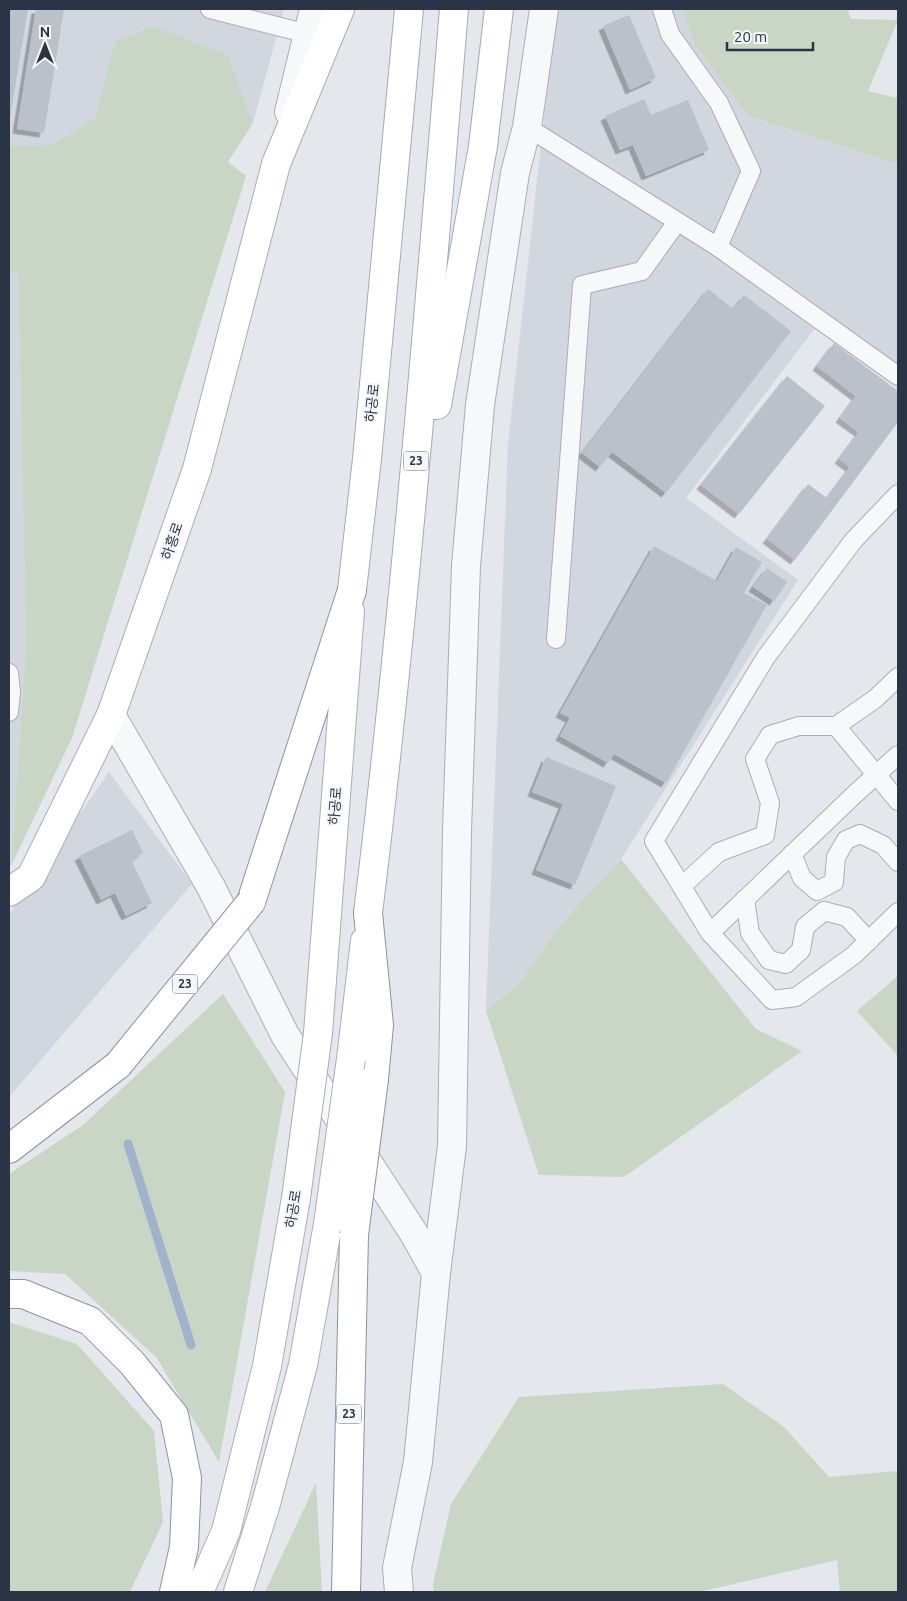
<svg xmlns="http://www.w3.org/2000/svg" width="907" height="1601" font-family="Ubuntu,'Noto Sans KR',sans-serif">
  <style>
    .built { fill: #d2d6de }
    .green { fill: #c9d6c5 }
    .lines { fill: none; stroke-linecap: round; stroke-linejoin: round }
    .stream { stroke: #9fb4cc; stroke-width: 9 }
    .building { fill: #bbc0ca; filter: url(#shadow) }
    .lane-casing { stroke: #a9aeb7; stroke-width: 20 }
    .street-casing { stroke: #a9aeb7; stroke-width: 30 }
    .secondary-casing { stroke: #a9aeb7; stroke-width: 30 }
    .primary-casing { stroke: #a3abb8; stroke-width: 30 }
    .highway-casing { stroke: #8b94a3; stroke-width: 30 }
    .lane { stroke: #f7f8fa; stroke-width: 18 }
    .street { stroke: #f7f8fa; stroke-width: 28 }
    .secondary { stroke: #fff; stroke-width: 28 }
    .primary { stroke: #fff; stroke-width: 28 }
    .highway { stroke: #fff; stroke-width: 28 }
    .secondary-bridge-casing { stroke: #a9aeb7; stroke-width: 30; stroke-linecap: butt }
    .highway-bridge-casing { stroke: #8b94a3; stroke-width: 30; stroke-linecap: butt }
    .secondary-bridge { stroke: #fff; stroke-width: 28 }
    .highway-bridge { stroke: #fff; stroke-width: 28 }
    .labels { text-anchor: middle; stroke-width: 4.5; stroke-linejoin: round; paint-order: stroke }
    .shield { fill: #f4f6f9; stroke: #676e7b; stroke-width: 1 }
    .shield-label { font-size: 12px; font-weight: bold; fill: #2b3445 }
    .street-label { font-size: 14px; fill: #2b3445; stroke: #f4f6f9 }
  </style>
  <defs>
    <filter id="shadow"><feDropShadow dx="-4.5" dy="4.5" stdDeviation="0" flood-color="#0004"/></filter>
  </defs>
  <rect width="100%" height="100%" fill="#e4e7ec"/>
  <!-- built -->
  <g class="built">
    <path d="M9 9H284L253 123 228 57 115 42 95 118 53 146H9Z"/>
    <path d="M556 9H682L695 45 748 116 898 164V380L815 328 686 498 798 580 621 859 566 918 520 982 486 1011 508 444Z"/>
    <path d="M9 271 18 272 26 644 11 866 9 864Z"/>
    <path d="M109 772 192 884 9 1097V915Z"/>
  </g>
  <!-- green -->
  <g class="green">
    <path d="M682 9H847L851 19 898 20 868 91 898 98V164L748 116 695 45Z"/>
    <path d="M153 26 228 56 253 123 228 162 246 176 72 738 11 866 26 644 18 272 9 271V146L53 145 95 118 115 42Z"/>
    <path d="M621 859 756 1029 802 1051 624 1177 539 1175 486 1011 520 982 566 918Z"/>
    <path d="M898 976V1056L857 1011Z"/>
    <path d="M223 994 285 1092 219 1462 156 1357 65 1274 9 1271V1174L83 1125Z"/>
    <path d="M9 1322 77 1344 154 1431 163 1522 130 1592H9Z"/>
    <path d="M723 1384 784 1427 829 1477 898 1471V1592H840L837 1560 699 1592H434L433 1584 451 1504 519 1397Z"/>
    <path d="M316 1483 322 1592H265Z"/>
  </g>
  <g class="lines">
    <!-- stream -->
    <path class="stream" d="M128 1144 191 1345"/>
  </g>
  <!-- building -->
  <g class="building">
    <path d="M9 9H28L10 118H9Z"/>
    <path d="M36 9H64L44 133 17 129Z"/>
    <path d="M629 15 656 78 630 90 603 26Z"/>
    <path d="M644 99 651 115 688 100 709 150 646 176 633 145 620 150 605 116Z"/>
    <path d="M708 289 733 309 744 295 791 331 666 493 612 452 600 467 582 453Z"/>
    <path d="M834 343 898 391V422L795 560 767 539 808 484 827 498 850 467 839 459 859 432 840 418 856 396 817 366Z"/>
    <path d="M787 376 825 406 739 514 701 485Z"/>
    <path d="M654 546 717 581 736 547 762 562 744 593 767 605 666 783 614 754 608 763 560 736 570 718 560 713Z"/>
    <path d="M767 568 787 582 774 601 753 587Z"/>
    <path d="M546 757 616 786 575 885 536 870 563 804 532 792Z"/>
    <path d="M132 830 143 852 132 862 152 903 126 916 115 893 101 900 79 856Z"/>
  </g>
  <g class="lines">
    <defs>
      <g id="lane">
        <path d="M210 9 308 34"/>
        <path d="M662 9 670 34 719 103 751 171 718 247"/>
        <path d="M527 127 718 247 898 376"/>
        <path d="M556 639 582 285 642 271 677 222"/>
        <path d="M9 673 11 692 9 712"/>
        <path d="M836 726 898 801"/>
        <path d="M898 755 855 794 710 933 772 1000 796 997 854 955 898 912"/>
        <path d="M792 854 802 878 817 891 834 882 836 857 846 840 860 834 883 845 898 862"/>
        <path d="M682 886 719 852 765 835 770 803 755 759 770 735 799 726H836L875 699 898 677"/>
        <path d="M745 899 750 933 769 960 786 964 801 950 805 927 824 911 847 917 869 941"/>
        <path d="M710 933 654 841 766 657 853 541 898 494"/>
      </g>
      <g id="street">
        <path d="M289 112 314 9"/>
        <path d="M111 715 211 887 285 1035 413 1232 436 1273"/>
        <path d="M399 1592 397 1568 418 1462 436 1273 452 1146 457 831 466 566 480 405 515 173 527 127 544 9"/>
      </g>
      <g id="secondary">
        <path d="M9 892 31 877 111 715 197 469 276 164 340 9"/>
        <path d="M318 1033 350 611"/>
        <path d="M351 1059 365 941"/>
        <path d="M199 1592 226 1531 267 1366 296 1198"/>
        <path d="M238 1592 265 1507 303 1365 328 1224"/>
      </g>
      <g id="primary">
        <path d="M437 405 483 146 499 9"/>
        <path d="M352 590 367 459 409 9"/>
        <path d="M368 913C405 612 429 310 454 9"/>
      </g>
      <g id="highway">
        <path d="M251 902 352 590"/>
        <path d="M368 913 379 1025 374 1079"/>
        <path d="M9 1149 118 1065"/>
        <path d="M9 1294H23L90 1321 132 1363 174 1415 187 1478 184 1547 174 1592"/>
        <path d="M346 1592 354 1235"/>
      </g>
    </defs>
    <!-- lane casing -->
    <use href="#lane" class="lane-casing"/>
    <!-- street casing -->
    <use href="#street" class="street-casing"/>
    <!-- secondary casing -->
    <use href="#secondary" class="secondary-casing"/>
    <!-- primary casing -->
    <use href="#primary" class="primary-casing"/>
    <!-- highway casing -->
    <use href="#highway" class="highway-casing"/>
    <!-- lane -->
    <use href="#lane" class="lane"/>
    <!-- street -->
    <use href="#street" class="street"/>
    <!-- secondary -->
    <use href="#secondary" class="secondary"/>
    <!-- primary -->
    <use href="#primary" class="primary"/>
    <!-- highway -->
    <use href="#highway" class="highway"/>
    <defs>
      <g id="secondary-bridge">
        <path d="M296 1198 318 1033"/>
        <path d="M328 1224 351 1059"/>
      </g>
      <g id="highway-bridge">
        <path d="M118 1065 251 902"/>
        <path d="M354 1235 374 1079"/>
      </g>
    </defs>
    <!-- secondary-bridge casing -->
    <use href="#secondary-bridge" class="secondary-bridge-casing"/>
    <!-- highway-bridge casing -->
    <use href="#highway-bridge" class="highway-bridge-casing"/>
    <!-- secondary-bridge -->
    <use href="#secondary-bridge" class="secondary-bridge"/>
    <!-- highway-bridge -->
    <use href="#highway-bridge" class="highway-bridge"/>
  </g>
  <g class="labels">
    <!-- shield labels -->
    <g class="shield">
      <rect x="403.5" y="451.5" width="25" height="19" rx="4"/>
      <rect x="172.5" y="974.5" width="25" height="19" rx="4"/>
      <rect x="336.5" y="1404.5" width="25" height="19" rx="4"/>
    </g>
    <g class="shield-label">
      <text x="416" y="465">23</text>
      <text x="185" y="988">23</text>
      <text x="349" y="1418">23</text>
    </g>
    <!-- street labels -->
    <g class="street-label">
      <text transform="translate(372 403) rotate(-84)" y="5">하공로</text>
      <text transform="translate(172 541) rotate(-71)" y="5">하흥로</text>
      <text transform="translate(335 806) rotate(-86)" y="5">하공로</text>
      <text transform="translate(293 1209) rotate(-81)" y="5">하공로</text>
    </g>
  </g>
  <!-- border -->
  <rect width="907" height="1601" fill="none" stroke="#2b3445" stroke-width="20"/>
  <!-- north arrow -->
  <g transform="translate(45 45)" stroke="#f4f6f9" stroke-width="4" paint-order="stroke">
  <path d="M0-4L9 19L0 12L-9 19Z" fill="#2b3445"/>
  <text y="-8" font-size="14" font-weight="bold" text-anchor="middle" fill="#2b3445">N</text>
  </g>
  <!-- scale -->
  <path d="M727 42v8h86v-8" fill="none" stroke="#2b3445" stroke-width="2.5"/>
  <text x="734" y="42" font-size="15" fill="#2b3445" stroke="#f4f6f9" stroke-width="4" paint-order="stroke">20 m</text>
</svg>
